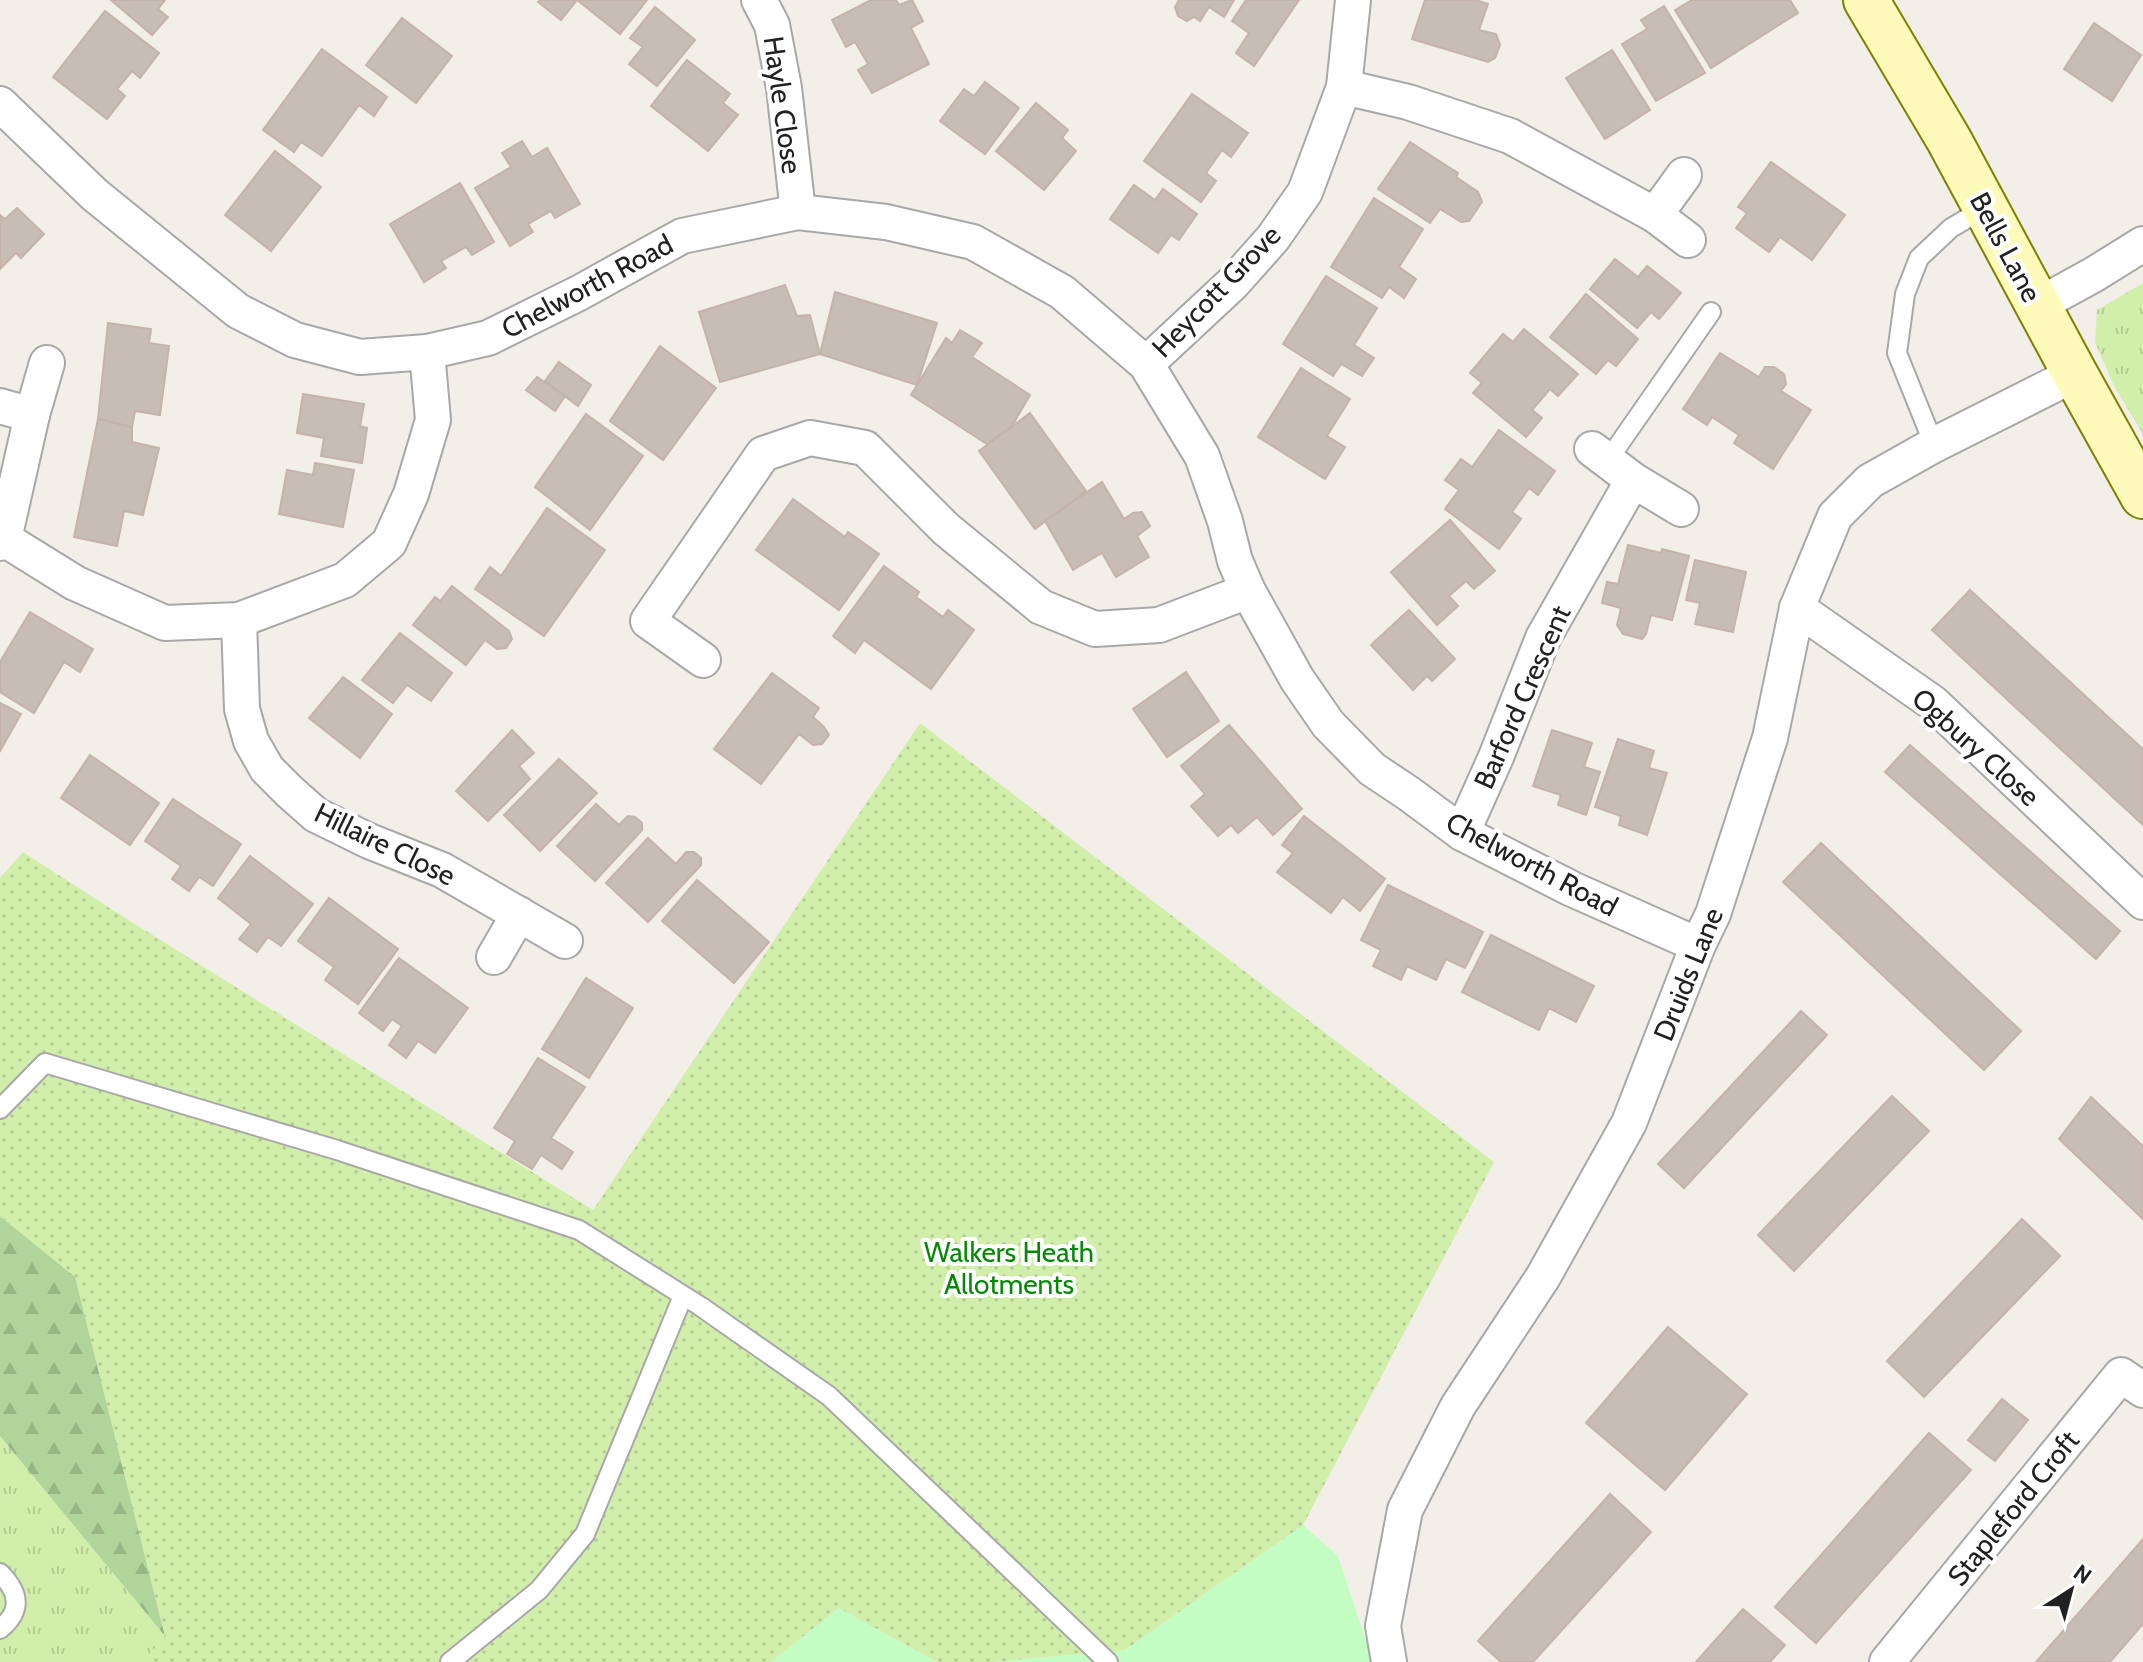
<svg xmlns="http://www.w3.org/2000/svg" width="2143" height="1662" font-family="Cabin,sans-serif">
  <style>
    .grass { fill: url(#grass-tufts) }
    .forest { fill: url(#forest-firs) }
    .park { fill: #c4fdc4 }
    .garden { fill: url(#garden-dots) }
    .building { fill: #c7bdb6; stroke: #c5b3a9; stroke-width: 2 }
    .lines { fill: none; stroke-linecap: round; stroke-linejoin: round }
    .lane-casing { stroke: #a8a8a8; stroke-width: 22 }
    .street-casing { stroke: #a8a8a8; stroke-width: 38 }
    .secondary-casing { stroke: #7e8100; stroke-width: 48 }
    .lane { stroke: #fff; stroke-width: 18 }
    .street { stroke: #fff; stroke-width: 34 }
    .secondary { stroke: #fefbba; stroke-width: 44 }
    .labels { text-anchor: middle; stroke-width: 8; stroke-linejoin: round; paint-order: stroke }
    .street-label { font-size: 28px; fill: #212121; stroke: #fff }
    .park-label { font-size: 28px; fill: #068a05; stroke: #fff }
  </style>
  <defs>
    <pattern id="grass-tufts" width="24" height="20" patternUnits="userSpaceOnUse" patternTransform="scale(2)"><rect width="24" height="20" fill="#d2eeab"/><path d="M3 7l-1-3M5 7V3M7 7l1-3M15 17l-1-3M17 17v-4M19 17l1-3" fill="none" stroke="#b4cc93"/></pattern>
    <pattern id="forest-firs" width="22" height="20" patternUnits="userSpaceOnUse" patternTransform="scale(2)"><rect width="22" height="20" fill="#b0d49a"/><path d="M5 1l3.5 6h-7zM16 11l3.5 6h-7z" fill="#97b684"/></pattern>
    <pattern id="garden-dots" width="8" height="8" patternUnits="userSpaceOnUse" patternTransform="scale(2)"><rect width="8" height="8" fill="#d2eeab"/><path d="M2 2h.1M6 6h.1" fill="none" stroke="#b4cc93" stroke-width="1.8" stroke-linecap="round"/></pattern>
  </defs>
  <rect width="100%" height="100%" fill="#f2eee8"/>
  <!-- grass -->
  <g class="grass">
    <path d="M2143 283V434L2114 386 2095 342 2097 310Z"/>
    <path d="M0 1436 165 1636 143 1662H0Z"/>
  </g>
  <!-- forest -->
  <path class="forest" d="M0 1216 75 1276 165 1636 0 1436Z"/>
  <!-- park -->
  <g class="park">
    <path d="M1303 1525 1338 1556 1373 1662H992L1125 1650Z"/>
    <path d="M839 1608 937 1662H771Z"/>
  </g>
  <!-- garden -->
  <path class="garden" d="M920 723 1494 1162 1303 1525 1125 1650 992 1662H937L839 1608 771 1662H143L165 1636 75 1277 0 1216V878L23 852 122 916 593 1210Z"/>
  <!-- building -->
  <g class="building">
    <path d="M111 0H165L158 9 168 17 152 35Z"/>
    <path d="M540 0H647L620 34 577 0 561 20 538 2Z"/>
    <path d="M871 0H896L899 5 912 0 923 21 911 28 929 64 872 93 858 70 868 64 855 42 846 47 832 20Z"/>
    <path d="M1179 0H1234L1224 17 1209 7 1200 21 1194 17 1187 21 1178 16 1175 7Z"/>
    <path d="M1246 0H1299L1254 66 1236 53 1249 33 1232 21Z"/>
    <path d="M1425 0H1476L1488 4 1479 30 1496 34 1500 45 1495 58 1488 62 1412 39Z"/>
    <path d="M1692 0H1790L1798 13 1711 68 1675 10Z"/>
    <path d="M1664 6 1705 73 1656 101 1622 44 1647 29 1641 20Z"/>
    <path d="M655 7 695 40 657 86 629 64 643 47 630 38Z"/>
    <path d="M105 11 159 53 140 78 132 71 117 89 125 96 107 119 53 77Z"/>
    <path d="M402 18 452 56 416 103 366 65Z"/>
    <path d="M2094 23 2141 55 2112 101 2064 69Z"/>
    <path d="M322 49 387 97 374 116 359 105 322 156 301 142 294 152 263 130Z"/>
    <path d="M1612 50 1650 110 1605 139 1566 78Z"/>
    <path d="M687 60 730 94 723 103 738 115 708 151 651 106Z"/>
    <path d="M985 82 1019 108 985 154 940 121 964 89 974 96Z"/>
    <path d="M1192 94 1248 133 1231 157 1222 150 1206 173 1216 181 1201 202 1144 161Z"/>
    <path d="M1036 103 1068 130 1062 138 1076 151 1044 190 996 151Z"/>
    <path d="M522 141 532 157 547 148 580 204 555 218 551 211 528 224 533 232 510 246 475 188 511 167 502 153Z"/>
    <path d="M1410 142 1458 173 1456 177 1478 192 1482 202 1469 221 1461 222 1440 209 1430 223 1378 189Z"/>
    <path d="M275 151 321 187 271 251 225 215Z"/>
    <path d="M1771 162 1845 215 1812 260 1780 237 1769 252 1736 228 1747 213 1738 207Z"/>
    <path d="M460 183 494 242 472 255 466 247 441 261 446 268 424 282 390 224Z"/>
    <path d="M1134 185 1155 200 1163 189 1197 214 1179 240 1171 235 1158 253 1110 219Z"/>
    <path d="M1374 198 1423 229 1399 267 1416 279 1404 298 1389 287 1382 298 1331 267Z"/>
    <path d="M17 208 44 234 21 258 16 253 0 269V215L5 219Z"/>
    <path d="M1615 259 1638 277 1647 266 1681 293 1659 319 1651 312 1637 328 1590 289Z"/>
    <path d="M1326 276 1377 308 1354 345 1374 358 1362 376 1341 364 1333 376 1283 344Z"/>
    <path d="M785 285 797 316 810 315 820 354 720 382 699 312Z"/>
    <path d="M835 292 937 323 917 385 820 354Z"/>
    <path d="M1586 294 1638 339 1616 366 1608 360 1596 374 1550 337Z"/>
    <path d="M108 323 151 329 149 343 169 346 160 415 135 411 132 427 98 419Z"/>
    <path d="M1524 329 1578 374 1558 396 1550 389 1532 410 1542 418 1526 437 1473 393 1482 383 1470 373 1503 334 1513 342Z"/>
    <path d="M960 330 982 343 972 357 1030 395 1012 426 987 444 911 395 946 338 952 343Z"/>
    <path d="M660 346 716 388 663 460 610 421Z"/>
    <path d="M1720 353 1759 377 1765 367H1774L1784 374 1786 384 1781 391 1811 410 1773 469 1734 443 1739 435 1712 417 1707 425 1683 409Z"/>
    <path d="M559 362 591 385 578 406 545 381Z"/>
    <path d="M1301 368 1350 399 1327 436 1345 447 1325 479 1258 437Z"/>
    <path d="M537 377 565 396 555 411 526 390Z"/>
    <path d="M303 394 364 404 360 426 367 428 362 463 321 456 324 438 297 433Z"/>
    <path d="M1030 413 1086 491 1035 529 979 451Z"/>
    <path d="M586 414 643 456 590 530 535 487Z"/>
    <path d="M98 419 132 427V442L159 448 143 515 124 511 117 546 74 537Z"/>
    <path d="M1499 430 1555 471 1538 495 1529 488 1512 512 1521 519 1499 549 1445 509 1459 490 1445 480 1461 459 1472 467Z"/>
    <path d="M315 463 354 470 343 527 279 514 287 470 313 475Z"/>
    <path d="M1102 482 1124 519 1133 513 1142 512 1150 526 1137 536 1149 557 1116 577 1102 553 1073 570 1045 521Z"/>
    <path d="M793 499 845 537 848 532 879 554 839 610 756 550Z"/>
    <path d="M547 508 605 550 544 636 475 589 490 567 501 576Z"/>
    <path d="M1450 520 1495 571 1474 589 1466 581 1449 596 1458 606 1437 625 1391 572Z"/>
    <path d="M1628 545 1661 553 1662 549 1689 556 1672 620 1651 615 1646 634 1642 639 1623 634 1617 625 1621 608 1602 603 1607 582 1618 584Z"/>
    <path d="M1695 560 1746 572 1733 632 1695 624 1700 603 1686 600Z"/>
    <path d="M884 566 919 592 916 597 943 617 948 610 974 630 931 689 864 640 855 653 833 636Z"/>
    <path d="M452 586 509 631 512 639 506 648 497 649 485 640 466 665 413 625 435 597 440 601Z"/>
    <path d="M1970 590 2143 749V825L1932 630Z"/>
    <path d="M1409 610 1455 659 1432 681 1427 676 1413 690 1371 645Z"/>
    <path d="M30 612 93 649 80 672 64 662 34 713 0 692V662Z"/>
    <path d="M400 633 452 673 431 701 407 685 393 703 362 680Z"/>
    <path d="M1186 672 1219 721 1167 757 1133 709Z"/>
    <path d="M772 673 819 708 813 717 824 727 829 735 822 744 813 745 799 734 761 784 714 749Z"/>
    <path d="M343 677 392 714 360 758 309 718Z"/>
    <path d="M0 703 21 714 0 751Z"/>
    <path d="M1229 725 1302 809 1273 835 1257 817 1238 833 1231 825 1218 836 1191 806 1205 794 1181 766Z"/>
    <path d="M512 730 534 753 519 766 530 779 488 821 456 791Z"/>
    <path d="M1552 730 1592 743 1584 767 1600 772 1586 815 1558 805 1561 795 1533 786Z"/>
    <path d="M1618 739 1654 751 1649 768 1667 773 1647 835 1619 825 1621 816 1595 807Z"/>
    <path d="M1910 745 2120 931 2096 959 1885 772Z"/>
    <path d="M90 755 159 803 130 845 61 798Z"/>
    <path d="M559 759 597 793 540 851 504 815Z"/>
    <path d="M173 799 241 844 213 886 199 877 189 891 172 879 181 866 145 841Z"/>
    <path d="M596 804 619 825 628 816 635 817 642 823V830L595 881 557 846Z"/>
    <path d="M1304 816 1385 879 1360 911 1343 897 1331 913 1277 872 1293 853 1282 845Z"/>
    <path d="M648 838 676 864 686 852H694L701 858V865L648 922 606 883Z"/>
    <path d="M1821 843 2021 1031 1984 1070 1783 882Z"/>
    <path d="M250 856 313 904 281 946 268 937 257 952 239 939 251 924 218 898Z"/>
    <path d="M697 880 769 942 734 983 662 921Z"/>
    <path d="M1388 885 1483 932 1465 968 1446 959 1436 980 1407 966 1401 980 1373 966 1381 950 1361 940Z"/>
    <path d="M329 898 398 949 358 1004 325 980 334 967 298 941Z"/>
    <path d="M1491 935 1594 986 1576 1022 1549 1008 1539 1030 1462 992Z"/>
    <path d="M399 958 468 1008 435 1053 418 1041 406 1058 389 1045 402 1026 392 1019 383 1031 359 1013Z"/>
    <path d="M586 978 633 1008 589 1078 542 1049Z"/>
    <path d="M1801 1011 1827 1035 1684 1188 1658 1164Z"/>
    <path d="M538 1058 585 1087 551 1138 573 1152 562 1169 541 1155 532 1169 507 1154 515 1141 494 1128Z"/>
    <path d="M1892 1096 1929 1131 1794 1271 1758 1235Z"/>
    <path d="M2091 1097 2143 1146V1219L2059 1139Z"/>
    <path d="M2022 1219 2060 1256 1924 1397 1887 1361Z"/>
    <path d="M1668 1327 1747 1394 1665 1490 1586 1423Z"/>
    <path d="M2002 1399 2028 1420 1995 1461 1968 1440Z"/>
    <path d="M1929 1433 1971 1470 1816 1643 1775 1607Z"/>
    <path d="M1610 1494 1651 1532 1533 1662H1501L1478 1641Z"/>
    <path d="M2143 1539V1624L2110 1662H2036Z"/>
    <path d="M1743 1609 1785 1645 1770 1662H1696Z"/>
  </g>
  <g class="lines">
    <defs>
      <g id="lane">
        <path d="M1934 445 1897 353 1905 294 1919 258 1951 228 1985 208"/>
        <path d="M1608 460 1711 312"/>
        <path d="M0 1109 45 1063 337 1150 579 1230 700 1306 829 1396 1108 1662"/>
        <path d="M0 1573C20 1593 22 1611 0 1629"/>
        <path d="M450 1662 539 1590 585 1534 683 1296"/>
      </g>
      <g id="street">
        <path d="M759 0 772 25 784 88 798 212"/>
        <path d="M1344 87 1408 102 1510 136 1655 215 1688 240"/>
        <path d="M0 104 95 195 238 311 295 340 360 357 427 352 488 338 579 293 682 236 798 212 886 222 973 242 1062 292 1146 364 1202 456 1225 521 1235 561 1248 591 1297 679 1328 724 1372 769 1408 793 1462 833 1572 889 1698 945"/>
        <path d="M1655 215 1684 175"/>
        <path d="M2038 305 2093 275 2143 244"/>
        <path d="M1146 364 1233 283 1273 238 1305 192 1344 87 1353 0"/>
        <path d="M0 406 32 415"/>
        <path d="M1592 449 1633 480 1681 509"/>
        <path d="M4 539 32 415 47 363"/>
        <path d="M0 543 4 539 75 583 165 623 239 620 345 580 389 543 411 494 433 420 427 352"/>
        <path d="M1797 608 1933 703 2143 902"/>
        <path d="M239 620 242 709 251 741 267 769 290 792 316 815 369 841 442 870 565 941"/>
        <path d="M703 660 648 621 763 454 810 438 865 448 946 529 1041 607 1095 629 1159 625 1248 591"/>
        <path d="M1462 833 1496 757 1543 638 1633 480"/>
        <path d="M494 957 519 914"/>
        <path d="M1389 1662 1383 1626 1405 1510 1458 1406 1543 1277 1629 1123 1698 945 1713 914 1770 738 1797 608 1835 516 1870 481 1934 445 2075 374"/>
        <path d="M1887 1662 2121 1375 2143 1390"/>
      </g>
      <path id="secondary" d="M1866 0 1949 140 2075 374 2143 496"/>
    </defs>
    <!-- lane casing -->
    <use href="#lane" class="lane-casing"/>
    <!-- street casing -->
    <use href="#street" class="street-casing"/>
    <!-- secondary casing -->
    <use href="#secondary" class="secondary-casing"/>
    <!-- lane -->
    <use href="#lane" class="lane"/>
    <!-- street -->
    <use href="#street" class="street"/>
    <!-- secondary -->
    <use href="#secondary" class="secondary"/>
  </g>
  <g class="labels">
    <!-- street labels -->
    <g class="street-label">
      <text transform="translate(783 105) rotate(82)" y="10">Hayle Close</text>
      <text transform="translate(2006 247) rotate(62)" y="10">Bells Lane</text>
      <text transform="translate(587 286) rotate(-28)" y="10">Chelworth Road</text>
      <text transform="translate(1216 291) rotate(-46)" y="10">Heycott Grove</text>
      <text transform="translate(1522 697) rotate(-66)" y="10">Barford Crescent</text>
      <text transform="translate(1976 747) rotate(42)" y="10">Ogbury Close</text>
      <text transform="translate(385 844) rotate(26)" y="10">Hillaire Close</text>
      <text transform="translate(1532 864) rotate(28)" y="10">Chelworth Road</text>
      <text transform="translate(1688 974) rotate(-68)" y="10">Druids Lane</text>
      <text transform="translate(2013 1508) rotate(-51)" y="10">Stapleford Croft</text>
    </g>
    <!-- park labels -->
    <g class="park-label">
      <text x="1009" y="1262">Walkers Heath<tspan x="1009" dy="32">Allotments</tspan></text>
    </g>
  </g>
  <!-- north arrow -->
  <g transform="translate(2071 1590) rotate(36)" stroke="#ffffff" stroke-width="6" paint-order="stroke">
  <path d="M0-6L14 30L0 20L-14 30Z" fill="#212121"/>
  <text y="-12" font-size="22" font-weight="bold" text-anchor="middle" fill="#212121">N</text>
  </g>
</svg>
